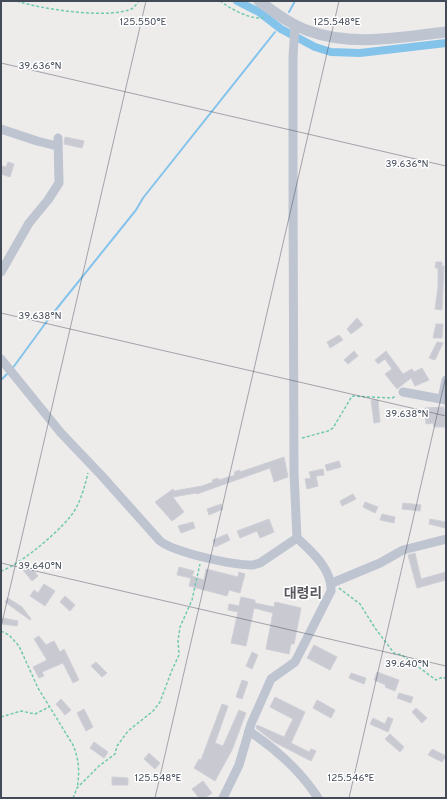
<svg xmlns="http://www.w3.org/2000/svg" width="447" height="799" font-family="Overpass,'Noto Sans KR',sans-serif">
  <style>
    .lines { fill: none; stroke-linecap: round; stroke-linejoin: round }
    .stream { stroke: #84c4eb; stroke-width: 2 }
    .canal { stroke: #84c4eb; stroke-width: 8 }
    .building { fill: #c8c9d1; stroke: #cfd0d7 }
    .path { stroke: #70cbae; stroke-width: 1.5; stroke-dasharray: 3 2; stroke-linecap: butt }
    .minor { stroke: #bec5d1; stroke-width: 9 }
    .tertiary { stroke: #bec5d1; stroke-width: 11 }
    .ticks { fill: none; stroke: #444b58; stroke-width: 1; stroke-opacity: 0.45 }
    .labels { text-anchor: middle; stroke-width: 3; stroke-linejoin: round; paint-order: stroke }
    .quarter-label { font-size: 14px; font-weight: bold; fill: #585a60; stroke: #fff }
    .ticks-label { font-size: 10px; text-anchor: middle; fill: #444b58; stroke: #fff; stroke-width: 3; stroke-linejoin: round; paint-order: stroke }
  </style>
  <rect width="100%" height="100%" fill="#eeebeb"/>
  <g class="lines">
    <!-- stream -->
    <g class="stream">
      <path d="M289 12 295 1"/>
      <path d="M12 369 50 317 136 210 143 198 275 32"/>
      <path d="M1 380 8 373"/>
    </g>
    <!-- canal -->
    <path class="canal" d="M237 1 259 12 281 29 315 47 331 52 360 53 446 43"/>
  </g>
  <!-- building -->
  <g class="building">
    <path d="M65 137 84 141 82 148 64 144Z"/>
    <path d="M8 162 14 164 10 177 1 174V166L6 167Z"/>
    <path d="M436 262H442V266H444L442 310 435 309 438 287V268H435Z"/>
    <path d="M357 318 363 325 351 334 347 329Z"/>
    <path d="M436 324H443L442 338H433Z"/>
    <path d="M339 335 343 340 330 348 327 342Z"/>
    <path d="M437 342 443 343 435 360 429 358Z"/>
    <path d="M354 351 358 356 348 364 344 360Z"/>
    <path d="M386 351 403 374 412 369 414 372 422 368 429 380 415 386 411 378 397 389 385 374 392 369 385 359 378 364 375 360Z"/>
    <path d="M371 400H378L380 422 374 423Z"/>
    <path d="M444 407 445 427H434L433 423 426 424 425 408Z"/>
    <path d="M284 457 288 477 274 482 270 468 197 494 196 493 173 497 184 512 172 521 155 502 173 489 174 491 202 486 213 482 212 480 218 478 219 480 235 475 234 472 240 470V472Z"/>
    <path d="M339 461 341 467 327 471 325 465Z"/>
    <path d="M323 469 324 475 316 476 318 486 307 489 305 479 311 478 309 472Z"/>
    <path d="M353 494 356 499 342 506 340 501Z"/>
    <path d="M365 502 378 507 375 513 363 507Z"/>
    <path d="M403 503 421 505 420 511 402 509Z"/>
    <path d="M221 504 223 509 209 515 207 509Z"/>
    <path d="M382 514 395 517 394 523 380 520Z"/>
    <path d="M269 519 274 532 260 538 257 531 240 538 237 531Z"/>
    <path d="M430 519 446 522 445 528 429 524Z"/>
    <path d="M193 522 195 528 181 533 178 526Z"/>
    <path d="M227 534 230 540 215 547 213 540Z"/>
    <path d="M415 553 421 579 446 572V580L417 588 408 555Z"/>
    <path d="M29 565 38 576 32 581 23 570Z"/>
    <path d="M179 567 194 571 192 576 204 580 206 569 238 577 239 572 245 574 240 593 229 590 227 596 189 586 191 578 177 575Z"/>
    <path d="M44 584 55 591 45 606 30 596 34 590 38 593Z"/>
    <path d="M65 596 75 605 70 611 60 602Z"/>
    <path d="M241 597 255 600V603L274 607 275 602 301 608 294 644H291L289 654 266 649 273 613 254 608 246 646 231 643 238 612 228 610 229 604 239 606Z"/>
    <path d="M8 598 22 607 31 619 30 620 5 602Z"/>
    <path d="M3 618 18 621 17 626 2 624Z"/>
    <path d="M39 636 46 645 54 641 60 652 64 649 79 680 73 683 63 663 42 672 44 676 39 678 33 667 47 660 34 639Z"/>
    <path d="M314 645 337 657 330 670 307 658Z"/>
    <path d="M252 652 258 655 252 669 246 666Z"/>
    <path d="M96 662 107 673 102 677 91 666Z"/>
    <path d="M377 672 399 680 395 691 385 687 386 685 374 680Z"/>
    <path d="M351 673 366 678 364 684 349 678Z"/>
    <path d="M242 680 248 682 242 699 236 697Z"/>
    <path d="M399 693 413 697 411 703 397 698Z"/>
    <path d="M275 697 305 712 291 743 309 752 311 749 316 751 311 761 274 742 256 728 257 725 284 737 293 719 270 707Z"/>
    <path d="M61 699 71 710 65 715 56 704Z"/>
    <path d="M317 700 335 710 331 718 313 708Z"/>
    <path d="M222 704 228 706 215 743 223 746 239 710 246 713 232 750 215 781 194 768 199 759 201 760Z"/>
    <path d="M416 708 427 718 422 723 412 712Z"/>
    <path d="M84 709 93 727 86 731 77 713Z"/>
    <path d="M388 717 393 719 388 732 370 724 373 718 385 724Z"/>
    <path d="M390 734 404 747 400 752 385 739Z"/>
    <path d="M94 742 108 752 104 758 90 748Z"/>
    <path d="M432 749 446 756 442 762 428 755Z"/>
    <path d="M149 753 160 763 155 769 144 759Z"/>
    <path d="M112 777 128 778V785H112Z"/>
    <path d="M203 781 212 793 205 798H199L192 789Z"/>
  </g>
  <g class="lines">
    <!-- path -->
    <g class="path">
      <path d="M17 1C39 9 113 20 133 8 135 6 138 3 139 1"/>
      <path d="M220 1C229 8 254 22 264 17"/>
      <path d="M302 438 328 431 333 428 352 396 392 398 396 396"/>
      <path d="M1 571C20 565 67 526 76 508 82 497 85 485 88 473"/>
      <path d="M339 588 360 604 375 628 394 653 402 655 436 680 443 677 446 679"/>
      <path d="M1 631 9 635 19 646 38 688 73 745C79 759 80 773 77 788"/>
      <path d="M1 717 21 711 35 714 49 707"/>
      <path d="M73 798 77 788 99 766 115 754 117 746 128 731 153 711 160 702 172 670 179 655 178 641 180 627 192 600 200 564"/>
    </g>
    <!-- minor -->
    <g class="minor">
      <path d="M1 129 37 141 57 146"/>
      <path d="M1 272 29 223 48 200 59 183 58 138"/>
      <path d="M1 359 61 433 101 475 160 541C176 553 232 565 253 565L260 563 297 538"/>
      <path d="M403 392 446 400"/>
      <path d="M442 399 446 380"/>
      <path d="M332 583 380 563 403 550 446 539"/>
      <path d="M249 731C276 749 300 770 318 798"/>
      <path d="M223 798 239 765 251 724 271 679 295 662 331 591C332 569 312 552 297 538L294 473 293 183V57L295 25"/>
    </g>
    <!-- tertiary -->
    <path class="tertiary" d="M259 1C274 12 291 25 309 31 353 47 401 37 446 32"/>
  </g>
  <!-- ticks -->
  <path class="ticks" d="M1 63 446 166M1 313 446 416M1 563 446 666M1 627 146 1M155 798 339 1M349 798 446 376"/>
  <g class="labels">
    <!-- quarter labels -->
    <g class="quarter-label">
      <text x="303" y="598">대령리</text>
    </g>
  </g>
  <g class="ticks-label">
    <text x="143" y="25">125.550°E</text>
    <text x="337" y="25">125.548°E</text>
    <text x="40" y="69">39.636°N</text>
    <text x="407" y="167">39.636°N</text>
    <text x="40" y="319">39.638°N</text>
    <text x="407" y="417">39.638°N</text>
    <text x="40" y="569">39.640°N</text>
    <text x="407" y="667">39.640°N</text>
    <text x="158" y="781">125.548°E</text>
    <text x="351" y="781">125.546°E</text>
  </g>
  <!-- border -->
  <rect width="447" height="799" fill="none" stroke="#444b58" stroke-width="4"/>
</svg>
